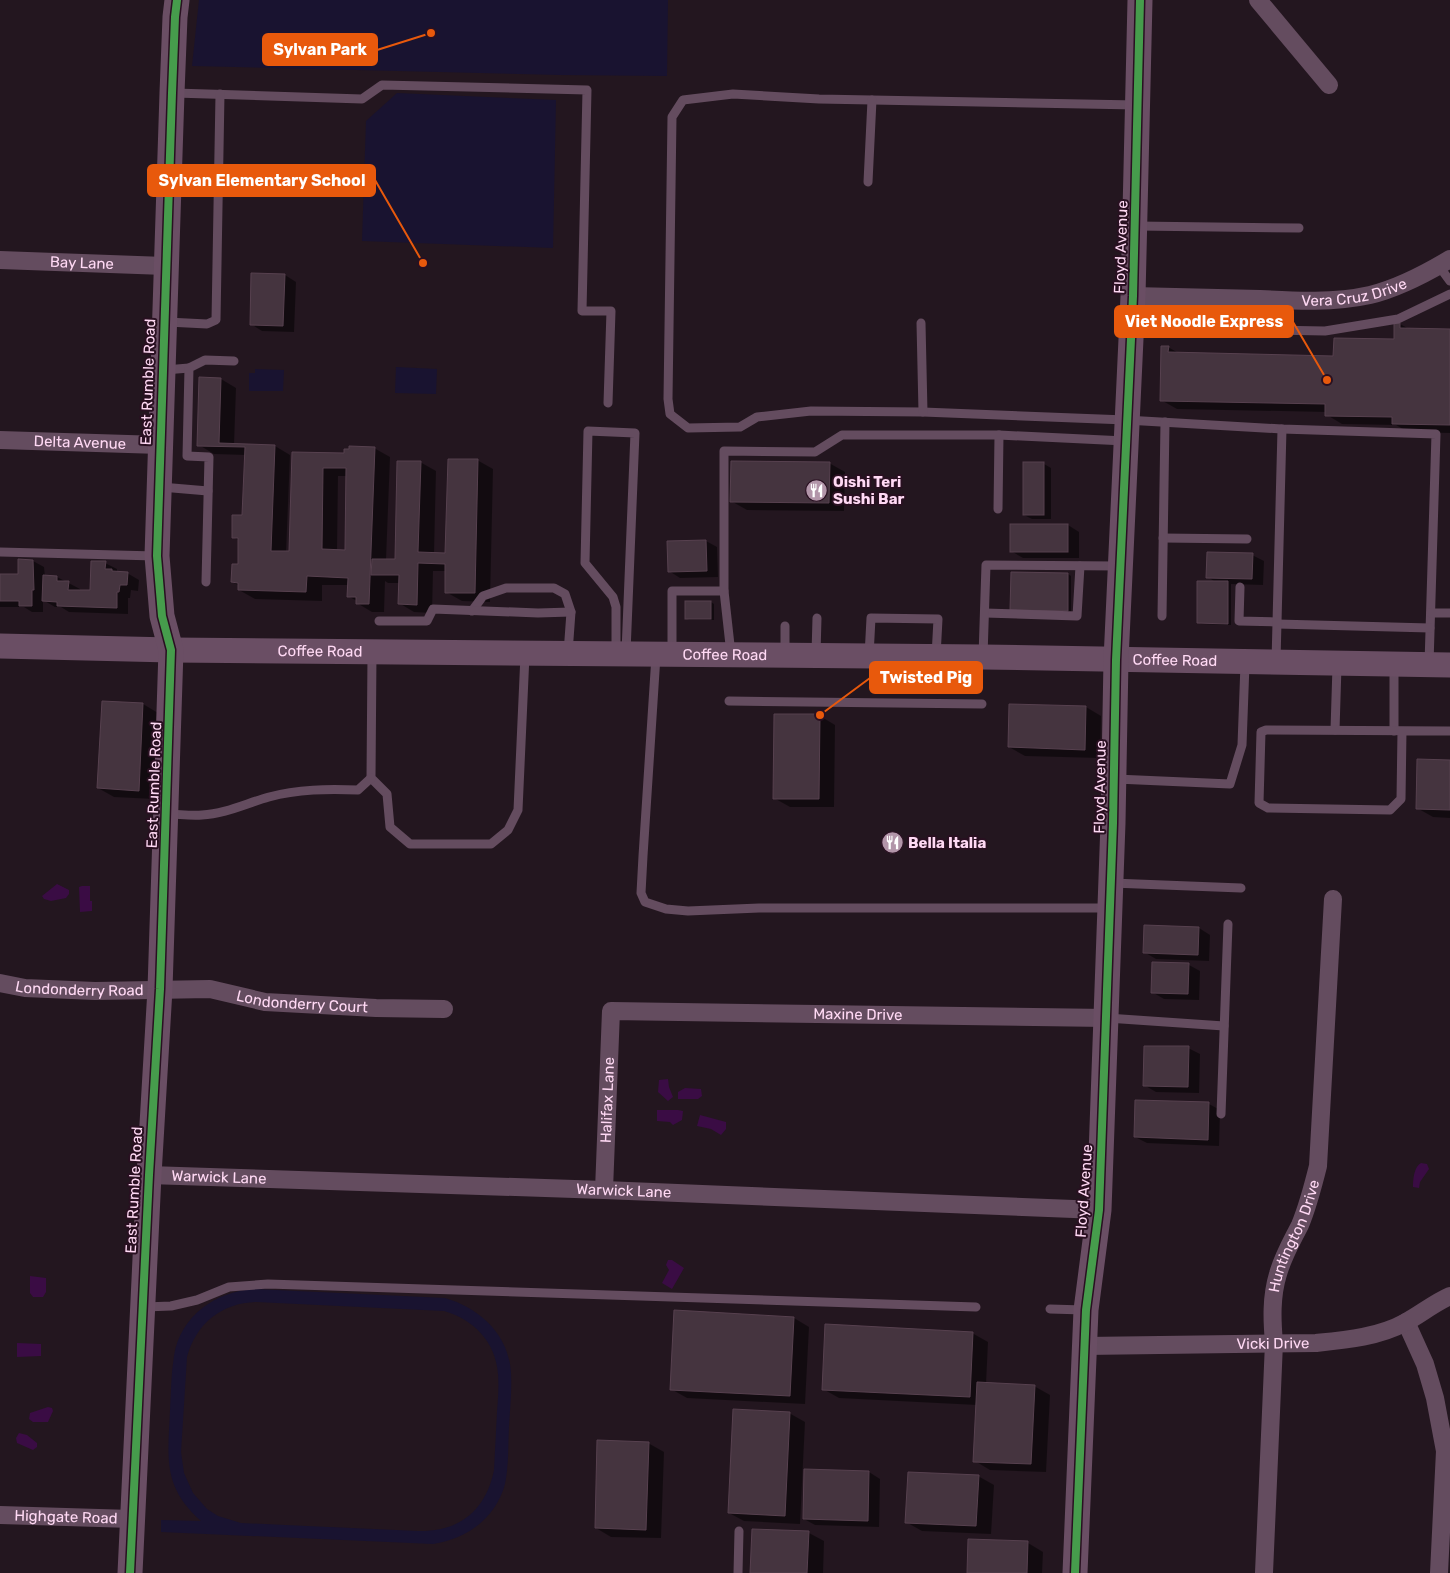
<svg xmlns="http://www.w3.org/2000/svg" width="1450" height="1573" font-family="Rubik,sans-serif">
  <style>
    .green { fill: #191330; fill-rule: evenodd }
    .water { fill: #3a0c44 }
    .shadow { fill: #0007; fill-rule: evenodd }
    .building { fill: #45343f; stroke: #57414f; fill-rule: evenodd }
    .lines { fill: none; stroke-linecap: round; stroke-linejoin: round }
    .lane { stroke: #644c5f; stroke-width: 9 }
    .street { stroke: #644c5f; stroke-width: 18 }
    .secondary { stroke: #6a4e64; stroke-width: 25 }
    .cycleway-casing { stroke: #291021; stroke-width: 11 }
    .cycleway { stroke: #469c4c; stroke-width: 8 }
    .labels { text-anchor: middle; stroke-width: 4; stroke-linejoin: round; paint-order: stroke }
    .street-label { font-size: 15px; fill: #ffd9f4; stroke: #291021 }
    .poi-label { font-size: 15px; font-weight: bold; fill: #ffd9f4; stroke: #291021; text-anchor: start }
    .leader { fill: none; stroke: #e8590c; stroke-width: 2 }
    .callout-dot { fill: #e8590c; stroke: #291021; stroke-width: 2 }
    .callout { fill: #e8590c; stroke: #e8590c; stroke-width: 2 }
    .callout-label { font-size: 16px; text-anchor: middle; font-weight: bold; fill: #fff }
  </style>
  <rect width="100%" height="100%" fill="#23161f"/>
  <!-- green -->
  <g class="green">
    <path d="M199 0H668L667 76 560 75 192 66Z"/>
    <path d="M397 93 556 100 553 248 362 241 366 121Z"/>
    <path d="M396 367 437 369 436 394 395 393Z"/>
    <path d="M255 369 284 370 283 391H249V373H255Z"/>
    <path d="M255 1289 445 1298C480 1308 509 1335 511 1373 512 1391 510 1409 509 1426 508 1445 509 1465 505 1484 496 1518 467 1539 433 1544L161 1532V1520L201 1521C162 1486 168 1458 170 1410 171 1392 171 1374 174 1356 180 1316 216 1291 255 1289ZM256 1302 444 1311C473 1319 496 1342 498 1374 499 1386 498 1399 497 1412 496 1431 495 1451 494 1470 486 1510 460 1532 418 1531L241 1523 218 1516 207 1509 193 1493 184 1473 181 1452 187 1357C196 1324 221 1303 256 1302Z"/>
  </g>
  <!-- water -->
  <g class="water">
    <path d="M57 884 69 890V894L66 898 51 901 44 899 42 896Z"/>
    <path d="M82 886H90V901H92V911L80 912 79 887Z"/>
    <path d="M668 1079 669 1087 673 1097 668 1101 658 1092 659 1080Z"/>
    <path d="M685 1088 701 1089 702 1096 698 1099H678V1092Z"/>
    <path d="M657 1110H678L683 1111 682 1120 673 1125 670 1122 657 1121Z"/>
    <path d="M700 1115 726 1122V1129L721 1135 711 1129 697 1126Z"/>
    <path d="M1421 1163 1427 1164 1429 1169 1420 1182 1419 1188 1413 1187C1413 1179 1414 1167 1421 1163Z"/>
    <path d="M668 1260H672L684 1268 672 1289 662 1283 669 1270 666 1265Z"/>
    <path d="M30 1276 46 1278V1292L43 1297H33L30 1293Z"/>
    <path d="M17 1343 41 1344V1356L17 1357Z"/>
    <path d="M48 1407 52 1408 53 1411 48 1422H33L29 1419 30 1413Z"/>
    <path d="M19 1433 27 1435 37 1443V1447L33 1450 17 1443 16 1438Z"/>
  </g>
  <!-- shadow -->
  <g class="shadow">
    <path d="M285 275 296 282 294 332 262 331 251 324Z"/>
    <path d="M1400 324 1409 329 1450 330V433L1408 432 1396 425 1342 424 1327 415V412L1177 409 1161 400 1168 347 1180 354 1334 357 1395 340Z"/>
    <path d="M221 379 236 388 234 445 275 446 290 455 286 553H290L293 454H345L374 448 390 457 386 560H396L420 462 436 471 434 554H447L477 460 493 469 490 602 462 601 446 592V571H433L432 613 414 612 399 603 400 583H388L385 581 384 612H372L357 603V601L348 596 349 585H322V601L255 599 239 590 240 586 232 582 239 565 240 541 233 537 244 516 246 455 214 454 199 445ZM338 476H348L346 551H337Z"/>
    <path d="M829 463 845 472 844 511 747 510 731 501Z"/>
    <path d="M1044 464 1051 468V519H1032L1024 515Z"/>
    <path d="M1068 525 1079 532V558H1023L1011 551Z"/>
    <path d="M706 541 717 547 718 577 680 578 669 571 668 542Z"/>
    <path d="M1252 555 1264 561 1263 585 1231 584V625L1201 624 1198 622 1217 583 1208 577Z"/>
    <path d="M33 561 44 567 45 577H57L80 589V591L91 592 105 563 117 569V573H127L139 580 138 591 131 590 130 598H128V614L69 612 61 607H55L43 600V612H32L24 607H0V575H19Z"/>
    <path d="M1068 574 1071 576V612L1012 609Z"/>
    <path d="M711 602 714 604V620H689L686 618Z"/>
    <path d="M103 702 143 704 158 713 154 799 114 797 98 788Z"/>
    <path d="M1086 707 1101 716 1100 758 1025 756 1009 747Z"/>
    <path d="M820 716 835 725 834 807H790L774 798Z"/>
    <path d="M1450 761V818L1433 817 1417 808Z"/>
    <path d="M1199 928 1210 935 1209 961 1156 959 1144 952Z"/>
    <path d="M1189 965 1200 971 1199 1000 1164 999 1152 992Z"/>
    <path d="M1188 1048 1200 1054 1199 1093 1156 1092 1144 1085Z"/>
    <path d="M1137 1101 1209 1104 1220 1110 1219 1146 1147 1143 1135 1137Z"/>
    <path d="M675 1311 794 1318 809 1327 805 1404 687 1398 671 1389Z"/>
    <path d="M972 1333 988 1342 986 1384 1034 1386 1050 1395 1046 1472 990 1470 975 1461 977 1405 839 1398 823 1389Z"/>
    <path d="M789 1413 805 1422 800 1524 744 1521 729 1513Z"/>
    <path d="M648 1443 664 1452 661 1538 611 1537 596 1528Z"/>
    <path d="M806 1470 869 1472 880 1479 879 1527 815 1525 804 1519Z"/>
    <path d="M978 1476 994 1485 991 1534 922 1531 906 1522Z"/>
    <path d="M809 1533 824 1541 823 1573H752Z"/>
    <path d="M1028 1543 1043 1552 1042 1573H968Z"/>
  </g>
  <!-- building -->
  <g class="building">
    <path d="M251 273 285 274 283 326 250 325Z"/>
    <path d="M1394 323H1400V328L1450 329V425L1392 424V417L1325 416V404L1160 401 1161 346H1169L1168 352 1333 356 1334 338 1394 339Z"/>
    <path d="M199 377 221 378 219 443 275 445 271 551H289L292 452 344 453V449H349V446L375 447 369 604H356V597H347L348 578 307 576 306 592 238 590V583L231 582 232 564H238V538H232V515H242L245 447 197 446ZM323 468H346L345 550 322 549Z"/>
    <path d="M448 459H478L475 593H445V564L418 563 417 605 398 604 399 575H371L372 559H395L397 461H421L418 552 445 553Z"/>
    <path d="M731 461 830 462 829 503 730 502Z"/>
    <rect x="1023" y="462" width="21" height="53"/>
    <rect x="1010" y="524" width="58" height="28"/>
    <path d="M706 540 707 571 668 572 667 541Z"/>
    <path d="M1207 552 1253 553 1252 579 1206 578Z"/>
    <path d="M18 559 33 560 34 590H32V606H19V601H0V574H18Z"/>
    <path d="M91 561H106L105 569H112V571L128 572 127 585H120L119 592H117V608L57 606V602L42 601 43 575 57 576V581H69L68 590H90Z"/>
    <path d="M1011 572 1068 573V611L1010 610Z"/>
    <path d="M1197 581H1228V624L1197 623Z"/>
    <rect x="685" y="601" width="26" height="18"/>
    <path d="M102 701 143 703 139 791 97 788Z"/>
    <path d="M1009 704 1086 706 1085 750 1008 747Z"/>
    <path d="M774 714H820L819 799H773Z"/>
    <path d="M1417 759 1450 760V810L1416 809Z"/>
    <path d="M1144 925 1199 927 1198 955 1143 953Z"/>
    <path d="M1152 962 1189 963 1188 994 1151 993Z"/>
    <path d="M1144 1046H1189L1188 1087 1143 1086Z"/>
    <path d="M1135 1100 1209 1102 1208 1140 1134 1137Z"/>
    <path d="M674 1310 794 1317 790 1396 670 1390Z"/>
    <path d="M825 1324 973 1332 970 1397 822 1390Z"/>
    <path d="M977 1382 1035 1385 1031 1464 973 1462Z"/>
    <path d="M733 1409 790 1412 785 1516 728 1513Z"/>
    <path d="M597 1440 649 1442 646 1530 595 1528Z"/>
    <path d="M804 1469 869 1471 868 1521 803 1519Z"/>
    <path d="M908 1472 979 1475 976 1526 905 1523Z"/>
    <path d="M752 1529 809 1531 807 1573H750Z"/>
    <path d="M968 1539 1028 1541 1027 1573H967Z"/>
  </g>
  <g class="lines">
    <!-- lane -->
    <g class="lane">
      <path d="M175 93 362 99 382 85 587 90 582 311H611L608 403"/>
      <path d="M1137 105 819 99 733 94 683 100 672 117 668 399 670 414 688 428 740 427 757 417 811 411 923 412 1126 420 1282 429 1436 434 1429 664"/>
      <path d="M868 182 872 100"/>
      <path d="M1137 226 1299 228"/>
      <path d="M1439 266 1450 281"/>
      <path d="M167 322 207 324 216 320 220 94"/>
      <path d="M921 323 923 412"/>
      <path d="M1174 328 1325 331 1398 319 1450 294"/>
      <path d="M165 370 189 368"/>
      <path d="M161 487 208 491"/>
      <path d="M998 509 999 435"/>
      <path d="M1163 538 1247 539"/>
      <path d="M0 552 156 556"/>
      <path d="M206 582 209 457 187 456 189 368 205 360 234 361"/>
      <path d="M1240 587 1239 621 1277 622"/>
      <path d="M472 611 483 596 506 588H554L565 594 571 612 568 653"/>
      <path d="M985 613 1077 616 1080 566"/>
      <path d="M1431 613H1450"/>
      <path d="M1162 616 1165 422"/>
      <path d="M379 621H427L433 609 538 613 571 612"/>
      <path d="M1277 624 1430 628"/>
      <path d="M816 653 817 618"/>
      <path d="M372 654 371 778 387 794 390 827 410 844H491L508 830 518 810 525 655"/>
      <path d="M616 654V607L613 597 585 563 588 431 635 433 626 652"/>
      <path d="M672 654V591H724"/>
      <path d="M731 654 724 591V451L815 452 842 435H999L1125 441"/>
      <path d="M785 655V626"/>
      <path d="M656 656 643 856 641 893 645 902 666 909 688 911 759 908H1109"/>
      <path d="M869 656 871 618 938 619 936 656"/>
      <path d="M983 656 986 565 1119 566"/>
      <path d="M1276 661 1282 429"/>
      <path d="M729 701 982 704"/>
      <path d="M1335 730 1337 666"/>
      <path d="M1394 731V666"/>
      <path d="M1402 731 1401 799 1390 810 1268 808 1259 803 1261 732 1266 730 1450 731"/>
      <path d="M1116 779 1230 784 1242 745 1245 664"/>
      <path d="M167 814C178 814 190 816 202 815 225 814 247 803 269 797 298 789 328 789 358 790L371 778"/>
      <path d="M1112 883 1241 888"/>
      <path d="M1107 1018 1224 1026"/>
      <path d="M1221 1114 1228 924"/>
      <path d="M145 1307 171 1306 197 1300 229 1287 268 1284 976 1307"/>
      <path d="M1050 1309 1084 1310"/>
      <path d="M738 1573 739 1531"/>
    </g>
    <!-- street -->
    <g class="street">
      <path d="M1258 0 1329 85"/>
      <path id="s1" d="M0 260 165 266"/>
      <path id="s2" d="M1133 296C1175 297 1218 298 1260 299 1296 301 1334 303 1370 295 1399 288 1425 274 1450 259"/>
      <path id="s3" d="M0 440 160 445"/>
      <path id="s4" d="M0 983 25 988 95 991 210 989 265 1002 376 1008 444 1009"/>
      <path id="s5" d="M149 1175 604 1190 1099 1210"/>
      <path id="s6" d="M604 1190 611 1011 1107 1018"/>
      <path d="M1406 1322 1425 1364 1435 1398 1445 1451 1439 1573"/>
      <path id="s7" d="M1085 1346 1316 1343C1346 1340 1379 1337 1406 1322 1421 1314 1434 1303 1450 1296"/>
      <path id="s8" d="M0 1515 132 1519"/>
      <path id="s9" d="M1264 1573 1274 1343C1272 1320 1271 1297 1278 1274 1283 1256 1292 1241 1300 1225 1308 1206 1313 1186 1318 1166L1333 899"/>
    </g>
    <!-- secondary -->
    <g class="secondary">
      <path id="s10" d="M0 646 171 650 983 657 1450 665"/>
      <path d="M130 1573 149 1175 160 989 171 650 162 616 157 556 172 93 175 17 177 0"/>
      <path d="M1075 1573 1086 1310 1099 1210 1113 823 1116 660 1133 296 1140 0"/>
    </g>
    <defs>
      <g id="cycleway">
        <path d="M130 1573 149 1175 160 989 171 650 162 616 157 556 172 93 175 17 177 0"/>
        <path d="M1075 1573 1086 1310 1099 1210 1113 823 1116 660 1133 296 1140 0"/>
      </g>
    </defs>
    <!-- cycleway casing -->
    <use href="#cycleway" class="cycleway-casing"/>
    <!-- cycleway -->
    <use href="#cycleway" class="cycleway"/>
  </g>
  <!-- icons -->
  <defs>
    <symbol id="restaurant-disc" viewBox="-11 -11 22 22"><circle r="9.5" fill="#b295a9" stroke="#291021"/><path d="M-5-6h1v4h1v-4h1v4h1v-4h1v5L-1.5 .5V6h-2V.5L-5-1ZM5-6V6H3V1.5H1.5Q1.5-4 5-6Z" fill="#fff"/></symbol>
  </defs>
  <g fill-rule="evenodd">
    <use href="#restaurant-disc" x="804" y="478" width="25" height="25"/>
    <use href="#restaurant-disc" x="880" y="830" width="25" height="25"/>
  </g>
  <g class="labels">
    <!-- street labels -->
    <g class="street-label">
      <text transform="translate(1121 247) rotate(-88)" y="5">Floyd Avenue</text>
      <text dy="5" stroke="none"><textPath href="#s1" startOffset="82">Bay Lane</textPath></text>
      <text dy="5" stroke="none"><textPath href="#s2" startOffset="222">Vera Cruz Drive</textPath></text>
      <text transform="translate(148 382) rotate(-88)" y="5">East Rumble Road</text>
      <text dy="5" stroke="none"><textPath href="#s3" startOffset="80">Delta Avenue</textPath></text>
      <text dy="5" stroke="none"><textPath href="#s10" startOffset="320">Coffee Road</textPath></text>
      <text dy="5" stroke="none"><textPath href="#s10" startOffset="725">Coffee Road</textPath></text>
      <text dy="5" stroke="none"><textPath href="#s10" startOffset="1175">Coffee Road</textPath></text>
      <text transform="translate(154 785) rotate(-88)" y="5">East Rumble Road</text>
      <text transform="translate(1100 787) rotate(-89)" y="5">Floyd Avenue</text>
      <text dy="5" stroke="none"><textPath href="#s4" startOffset="80">Londonderry Road</textPath></text>
      <text dy="5" stroke="none"><textPath href="#s4" startOffset="304">Londonderry Court</textPath></text>
      <text dy="5" stroke="none"><textPath href="#s6" startOffset="426">Maxine Drive</textPath></text>
      <text dy="5" stroke="none"><textPath href="#s6" startOffset="90">Halifax Lane</textPath></text>
      <text dy="5" stroke="none"><textPath href="#s5" startOffset="70">Warwick Lane</textPath></text>
      <text transform="translate(134 1190) rotate(-87)" y="5">East Rumble Road</text>
      <text dy="5" stroke="none"><textPath href="#s5" startOffset="475">Warwick Lane</textPath></text>
      <text transform="translate(1084 1191) rotate(-86)" y="5">Floyd Avenue</text>
      <text dy="5" stroke="none"><textPath href="#s9" startOffset="341">Huntington Drive</textPath></text>
      <text dy="5" stroke="none"><textPath href="#s7" startOffset="188">Vicki Drive</textPath></text>
      <text dy="5" stroke="none"><textPath href="#s8" startOffset="66">Highgate Road</textPath></text>
    </g>
    <!-- poi labels -->
    <g class="poi-label">
      <text x="833" y="487">Oishi Teri<tspan x="833" dy="17">Sushi Bar</tspan></text>
      <text x="908" y="848">Bella Italia</text>
    </g>
  </g>
  <!-- callouts -->
  <path class="leader" d="M431 33L377 50M423 263L375 180M1327 380L1293 322M820 715L870 678"/>
  <g class="callout-dot">
    <circle cx="431" cy="33" r="5"/>
    <circle cx="423" cy="263" r="5"/>
    <circle cx="1327" cy="380" r="5"/>
    <circle cx="820" cy="715" r="5"/>
  </g>
  <g class="callout">
    <rect x="263" y="34" width="114" height="31" rx="5"/>
    <rect x="148" y="165" width="227" height="31" rx="5"/>
    <rect x="1115" y="306" width="178" height="31" rx="5"/>
    <rect x="870" y="662" width="112" height="31" rx="5"/>
  </g>
  <g class="callout-label">
    <text x="320" y="55">Sylvan Park</text>
    <text x="262" y="186">Sylvan Elementary School</text>
    <text x="1204" y="327">Viet Noodle Express</text>
    <text x="926" y="683">Twisted Pig</text>
  </g>
</svg>
